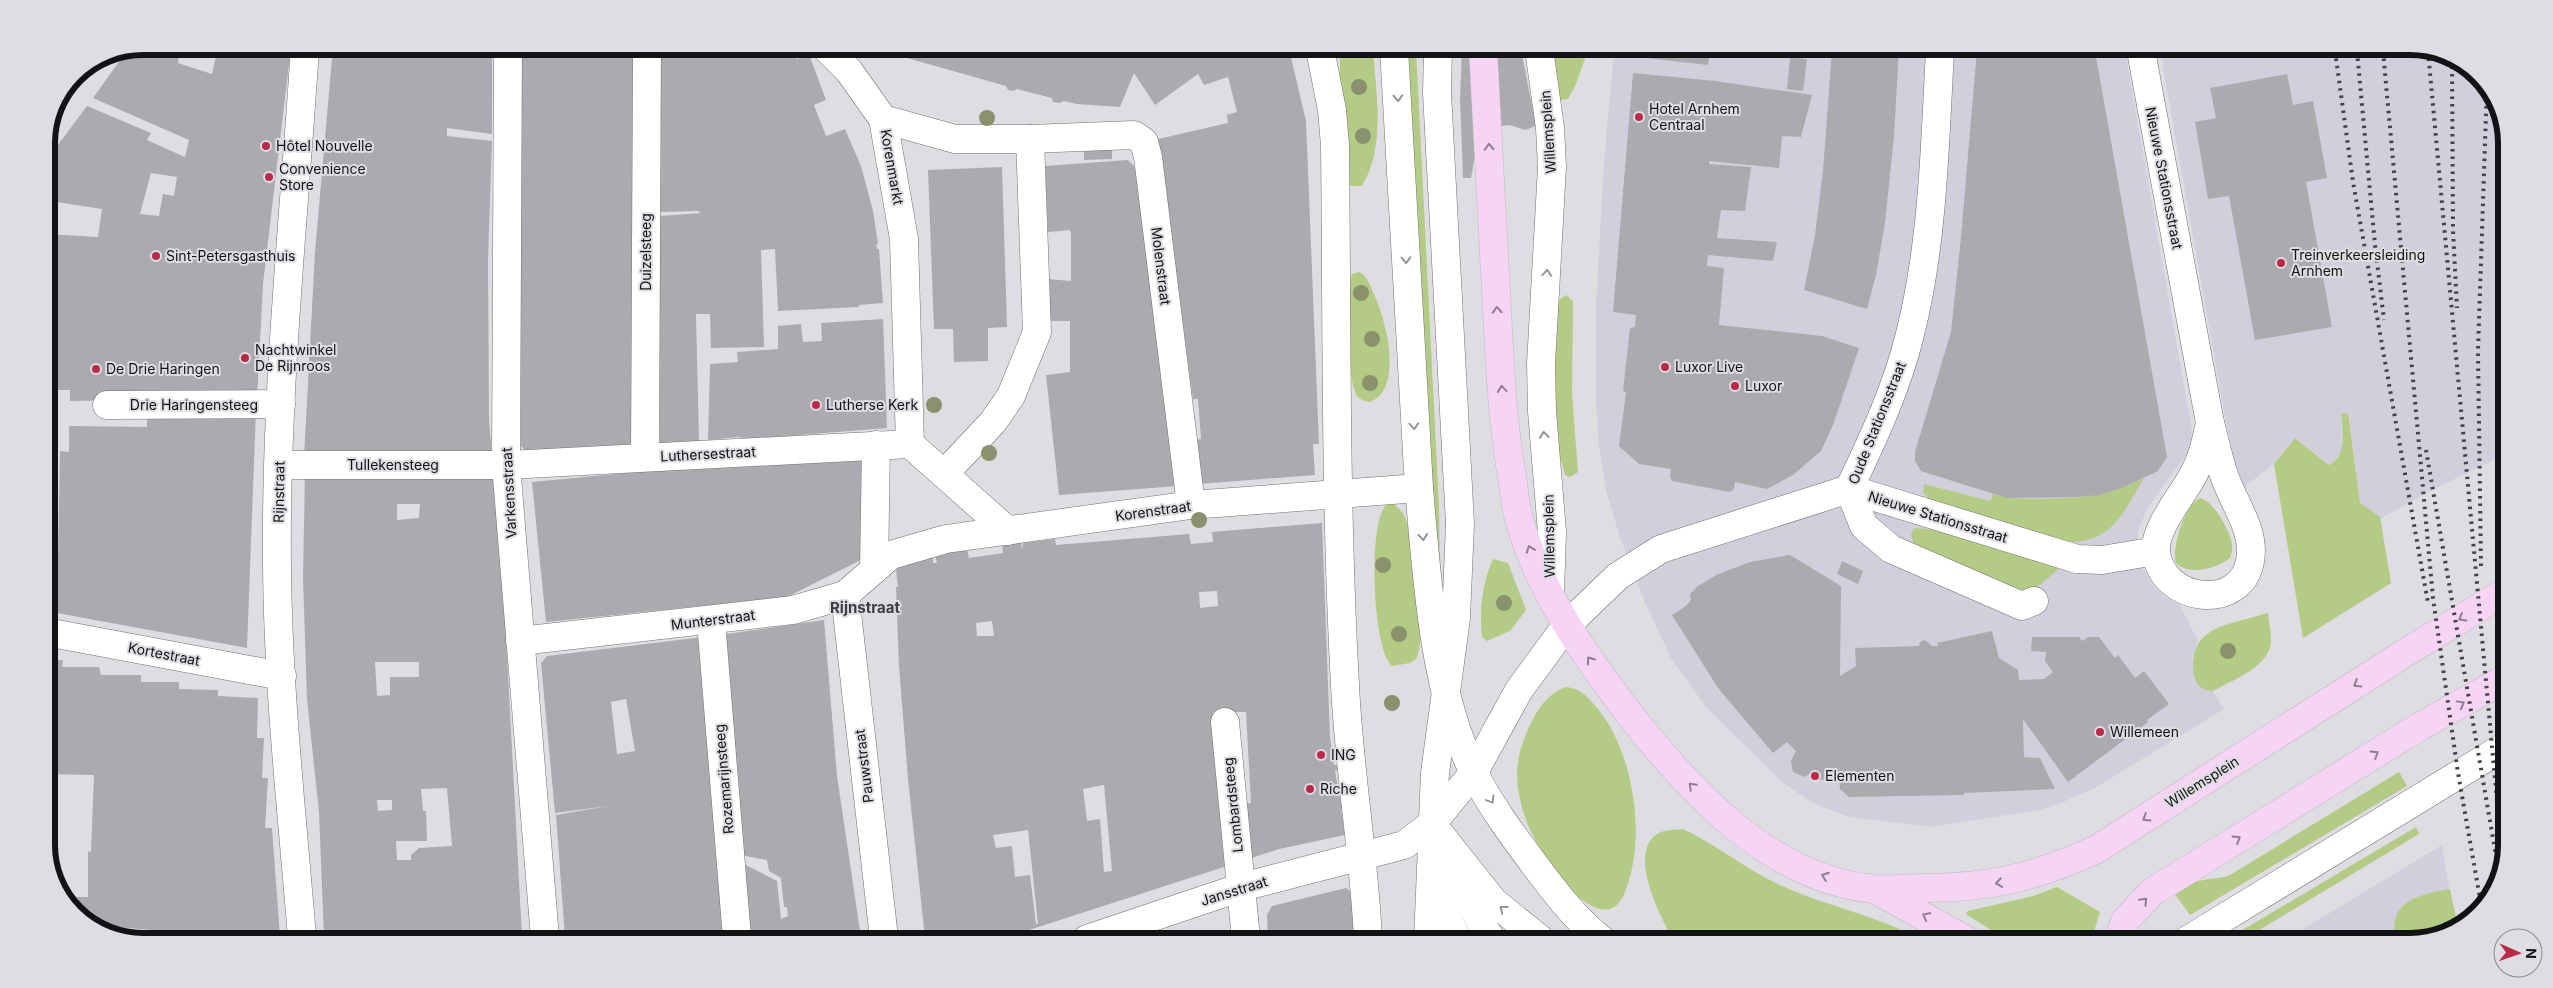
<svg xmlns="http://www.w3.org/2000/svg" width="2553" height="988" font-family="Inter,sans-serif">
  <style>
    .built { fill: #d1cfdb }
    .green { fill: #b4cb85 }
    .building { fill: #abaaae; fill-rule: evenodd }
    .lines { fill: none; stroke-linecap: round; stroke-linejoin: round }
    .minor-casing { stroke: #717075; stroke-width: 29 }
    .major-casing { stroke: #bdbdbd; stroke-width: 29 }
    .minor { stroke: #fff; stroke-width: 28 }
    .major { stroke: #f5d4f4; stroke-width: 28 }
    .rail { stroke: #434346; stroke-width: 4; stroke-dasharray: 2.5 5; stroke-linecap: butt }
    .tree { fill: #89926d }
    .oneway { stroke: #959596 }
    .oneway2 { stroke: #8f7d90 }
    .poi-dot { fill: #ba2947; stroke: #dedde2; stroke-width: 2 }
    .labels { text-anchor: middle; stroke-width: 4; stroke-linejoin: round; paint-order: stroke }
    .poi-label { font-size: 14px; fill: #131315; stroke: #dedde2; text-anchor: start }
    .street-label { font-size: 14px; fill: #131315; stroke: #dedde2 }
    .neighbourhood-label { font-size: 15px; font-weight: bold; fill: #3e3d41; stroke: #dedde2 }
    .rim { fill: none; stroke: #131315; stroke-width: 6 }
  </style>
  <rect width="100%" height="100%" fill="#dedde2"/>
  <!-- built -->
  <g class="built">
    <path d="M1614 50 2125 51 2193 436 2191 448 2147 509 2138 531V544L2141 565 2154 587 2166 597 2180 605 2198 641 2192 659 2200 687 2213 691 2224 709 2095 788 2061 803 2039 810 1931 827 1850 817 1815 804 1783 783 1707 708 1672 660 1645 603 1620 537 1606 490 1599 446 1596 403V305L1604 162Z"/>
    <path d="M2160 51H2442L2487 84 2507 136 2504 455 2432 490 2380 519 2360 503 2348 413 2341 415 2342 451 2333 463 2330 465 2297 439 2286 447 2274 464 2244 487 2234 458 2226 422Z"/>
    <path d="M2442 845 2456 928 2410 942 2283 941Z"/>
  </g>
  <!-- green -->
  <g class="green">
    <path d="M1340 49H1373C1376 94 1386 146 1362 186H1351L1347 181 1340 101Z"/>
    <path d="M1405 49H1416L1439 506 1440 560 1437 562 1434 561Z"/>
    <path d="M1549 49 1588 50 1576 84 1568 99 1561 100 1555 96Z"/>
    <path d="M1359 272C1367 275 1370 286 1374 294 1385 318 1405 388 1370 402 1364 401 1357 399 1355 392 1347 371 1349 302 1351 278L1352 274Z"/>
    <path d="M1566 295 1573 301 1572 394 1578 472 1570 477 1565 475 1553 430 1552 327 1560 299Z"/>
    <path d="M2348 413 2360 503 2380 517 2391 583 2303 638 2274 464 2295 438 2329 465C2348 456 2342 431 2341 414Z"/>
    <path d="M2144 478C2123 513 2112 544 2065 542L1929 499 1923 492 1924 484 1990 501 1993 494C2015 502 2077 499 2101 494 2116 491 2130 485 2144 478Z"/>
    <path d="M2200 498C2213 500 2232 533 2232 546 2233 550 2231 554 2230 558 2216 569 2190 576 2176 563 2171 547 2185 505 2200 498Z"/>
    <path d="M1388 503H1393C1397 507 1401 510 1404 515 1414 538 1428 638 1416 659L1410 663 1392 666C1372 650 1367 517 1388 503Z"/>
    <path d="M1915 528 1946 531 2060 568 2025 597 1915 549 1911 534Z"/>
    <path d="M1493 559 1508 563 1526 610 1510 631 1487 641 1482 637C1479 611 1482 583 1493 559Z"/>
    <path d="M2268 613C2269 622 2271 632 2271 641 2269 668 2232 680 2213 691 2202 690 2196 686 2194 675 2187 625 2230 625 2268 613Z"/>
    <path d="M1565 687C1581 688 1588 697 1598 709 1633 752 1646 834 1627 886 1624 895 1620 906 1610 909 1579 916 1537 847 1527 823 1522 809 1518 794 1517 779 1516 758 1523 739 1532 721 1540 705 1549 694 1565 687Z"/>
    <path d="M2399 772 2407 786 2190 915 2174 893C2183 887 2192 882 2203 880 2213 878 2220 879 2230 875Z"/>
    <path d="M2416 827 2419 834 2241 941H2224Z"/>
    <path d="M1683 829C1713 843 1738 863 1766 878 1816 905 1874 913 1923 941L1673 940C1661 917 1627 854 1657 834 1665 829 1675 830 1683 829Z"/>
    <path d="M2057 887 2100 912 2091 941H2008L1966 914 1968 911 2033 896Z"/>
    <path d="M2450 889 2458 927 2410 942H2395C2388 901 2416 895 2450 889Z"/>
  </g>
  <!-- building -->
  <g class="building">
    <path d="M143 46H180L178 63 212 74 216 57 184 46 291 47 263 284 257 398 70 401V390H54L50 611 46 610V234L98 237 102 209 57 202 46 197V161L87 106 151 133 147 140 185 157 189 140 93 98 128 49ZM151 173 177 177 174 196 163 194 159 216 140 214Z"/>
    <path d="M333 47H492V134L447 128V136L492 141 488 260 489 420 492 456 304 458 315 252Z"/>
    <path d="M519 47H637L638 438 630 446 529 454 521 446Z"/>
    <path d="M659 47 782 48 797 59 809 54 826 100 814 105 826 136 845 129 861 166 873 211 878 244 876 245 877 249H879L883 303 859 305V307L778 311 775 249 761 250 764 347 711 348 710 314H696L699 441 660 443 656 299 660 216 701 213 698 211 660 212Z"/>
    <path d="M886 48 1289 49 1306 121 1319 444H1313L1315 475 1199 484 1196 440 1201 439 1198 399H1193L1158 139 1228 123 1227 115 1237 112 1228 77 1204 85 1198 74 1155 105 1134 73 1120 107 1077 104 1064 101 1060 103 1053 102 1052 98 1017 89 1013 91 1008 90 1006 86 907 58 888 51Z"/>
    <path d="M1462 49H1521L1536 126 1525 130 1510 125 1501 126 1482 143 1474 161 1471 178H1463L1460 99Z"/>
    <path d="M1638 50H1710L1708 65 1637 57Z"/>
    <path d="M1734 50H1768L1767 56Z"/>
    <path d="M1832 50H1899L1894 136 1885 223 1876 275 1867 309 1804 290 1815 235 1823 171Z"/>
    <path d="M1977 50 2095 51 2167 457 2158 471 2122 488 2100 495 2078 497 2007 498 1927 473 1921 471 1915 461V452L1951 332 1961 237Z"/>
    <path d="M1790 57 1807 59 1803 91 1787 89Z"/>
    <path d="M1633 73 1715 81 1812 95 1801 137 1782 136 1779 168 1709 161V164L1751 167 1745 211 1721 210 1717 238 1777 242 1773 261 1708 255 1707 266 1724 268 1719 325 1822 336 1859 348 1833 425 1821 451 1793 475 1767 489 1735 482 1734 489 1730 492 1672 481 1670 477 1671 469 1639 464 1619 446 1626 392 1623 391 1630 328 1635 327 1636 315 1613 312Z"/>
    <path d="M2287 74 2293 105 2313 101 2327 178 2306 182 2332 327 2255 340 2229 196 2208 199 2195 122 2216 118 2210 88Z"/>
    <path d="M1112 145V159L1084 160V146Z"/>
    <path d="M1128 160 1134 166 1142 194 1178 486 1059 495 1046 375 1070 372V321H1047L1048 279 1071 281V234L1070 230 1048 232 1045 166Z"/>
    <path d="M1002 167 1007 327 988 328V361L954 362 953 329H934L928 170Z"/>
    <path d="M883 319 887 428 749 439 738 437 708 440 710 364 738 362 737 352 778 349V326L801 324 803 342 822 341 821 323Z"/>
    <path d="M256 410 247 648 57 613 60 451 69 452V426L147 427V411Z"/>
    <path d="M868 458 861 560 787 597 546 622 532 482 678 468Z"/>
    <path d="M493 471 506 637 522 937H324L319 812 307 699 303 577 305 473ZM397 504H420L419 518 397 520ZM375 662H419V677H390V695L377 696ZM447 788 452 846 419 848 411 855V860H397L396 841H427L426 811H423L421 789ZM377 800H392V810L378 811Z"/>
    <path d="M1322 523 1330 738 1334 765H1337V770L1335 771 1341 803H1343L1344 808 1341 809 1345 835 1279 849 1248 859 1246 804 1251 803 1246 712H1213L1233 864 1001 939 925 938 908 779 899 666 896 587H898L895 560 933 556V563H937L935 555 967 550 969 558 1003 553 1002 545 1021 542 1022 550 1023 543 1055 539 1056 545 1189 534 1191 544 1213 542 1212 532ZM1217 591 1218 606 1200 608 1199 592ZM992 621 994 636H977L976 623ZM1104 785 1112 871 1104 872 1100 819 1087 821 1083 789ZM1028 830 1038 924H1036L1030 875 1015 877 1012 846 996 848 993 835Z"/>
    <path d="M1790 555 1841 586 1840 676 1856 666 1855 648 1919 646 1920 642 1925 640 1932 646H1938L1937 643 1992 631 1999 658 2018 670 2019 680 2044 679 2053 672 2045 661 2046 652 2031 651 2032 637H2079L2082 641 2088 637H2099L2115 658 2118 655 2135 678 2144 671 2169 704 2147 720 2148 722 2068 782 2023 719 2024 757 2040 758 2055 789 1964 793V795L1849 797 1840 789 1839 778 1818 780 1817 773 1815 771 1804 777 1793 772 1791 761 1796 751 1787 742 1773 753 1718 688 1672 615 1686 606 1691 600 1690 594 1698 586 1716 575 1750 562Z"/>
    <path d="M1842 561 1863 571 1858 584 1837 574Z"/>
    <path d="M824 620 837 776 861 938H746L742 863 777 881 781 919 788 916 787 907H784L781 878 769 871 767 860 736 854 720 635Z"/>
    <path d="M703 637 731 938H565L556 815 608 806 555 813 541 663 547 656ZM626 699 635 751 617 754 611 702Z"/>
    <path d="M63 660 62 667H99L101 675H141V682H179V689L218 690V696L258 698 257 738H264L262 778H268L265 828H272L280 937H152V930L129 928 130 937H111L66 904 65 897H88V851L91 852 94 775 46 774V661Z"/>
    <path d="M1346 888 1355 894V939H1268L1267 915 1272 906Z"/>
  </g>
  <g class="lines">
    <defs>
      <g id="minor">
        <path d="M508 47 506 465 545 938"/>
        <path d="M826 48 849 71 883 119 904 239 910 444 1008 531"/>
        <path d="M1320 49 1332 110 1335 145C1337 325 1335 505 1345 685 1349 770 1364 854 1368 939"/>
        <path d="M1394 49 1419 488C1427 580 1433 689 1474 773 1490 805 1513 836 1534 864 1554 891 1576 920 1602 940"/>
        <path d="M1539 49 1550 128 1552 167 1541 364 1542 411 1552 532 1550 593"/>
        <path d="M2141 51 2210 423"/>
        <path d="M883 119 955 139H1030L1037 332 1011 396 993 422 944 474"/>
        <path d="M1030 139 1134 135 1144 142 1148 157 1191 505"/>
        <path d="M107 405 281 404"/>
        <path d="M2210 423C2215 440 2218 458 2224 475 2233 503 2256 530 2250 561 2241 612 2162 603 2156 552 2153 530 2182 496 2192 477 2202 460 2206 442 2210 423Z"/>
        <path d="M645 457 647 47"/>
        <path d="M279 465H506L910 444"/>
        <path d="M1849 489 2077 559 2102 560 2156 551"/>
        <path d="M1849 489 1864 526 1891 549 2022 606 2034 601"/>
        <path d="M874 570 876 445"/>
        <path d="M845 595 884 938"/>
        <path d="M711 621 737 938"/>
        <path d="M46 632 282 676"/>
        <path d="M520 641 793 610 845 595 891 555 946 539 1191 505 1419 488"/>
        <path d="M1225 722 1246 939"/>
        <path d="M1432 824 1494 902 1541 940"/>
        <path d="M1455 872 1483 927 1492 940"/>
        <path d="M1441 880 1447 917 1458 940"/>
        <path d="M302 937C292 814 278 690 277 566 275 393 294 219 305 47"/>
        <path d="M1087 939 1242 887 1404 845 1432 824 1474 772 1519 690 1566 626 1618 576 1661 549 1849 489C1873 439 1897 388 1910 334 1933 244 1935 143 1940 50"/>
        <path d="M1428 940 1435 773 1456 618 1460 524 1437 93 1438 49"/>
        <path d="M2186 941 2502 748"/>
      </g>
      <g id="major">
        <path d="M1483 49C1488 136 1493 223 1497 310 1500 365 1502 421 1512 476 1514 491 1515 506 1519 519 1538 587 1579 647 1621 703 1682 783 1766 879 1874 889 1890 890 1907 888 1923 888 1991 888 2036 877 2097 849L2405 653 2503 593"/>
        <path d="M1876 890 1968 941"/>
        <path d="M2118 941 2125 921 2152 892 2419 727 2503 680"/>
      </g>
    </defs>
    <!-- minor casing -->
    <use href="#minor" class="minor-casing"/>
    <!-- major casing -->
    <use href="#major" class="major-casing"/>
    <!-- minor -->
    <use href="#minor" class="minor"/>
    <!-- major -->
    <use href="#major" class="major"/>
    <!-- rail -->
    <g class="rail">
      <path d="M2335 51 2353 182 2428 603"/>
      <path d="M2357 51 2375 245 2384 320"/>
      <path d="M2383 51 2433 598 2458 773 2481 904"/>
      <path d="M2428 51 2502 855"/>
      <path d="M2452 59 2453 230 2457 308"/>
      <path d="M2426 450 2500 879"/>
      <path d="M2481 566 2478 351 2487 84"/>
    </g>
  </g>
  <!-- trees -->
  <g class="tree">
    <circle cx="1359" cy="87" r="8"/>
    <circle cx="987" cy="118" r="8"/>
    <circle cx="1363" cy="136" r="8"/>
    <circle cx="1361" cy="293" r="8"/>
    <circle cx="1372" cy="339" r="8"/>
    <circle cx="1370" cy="383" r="8"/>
    <circle cx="934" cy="405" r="8"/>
    <circle cx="989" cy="453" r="8"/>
    <circle cx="1199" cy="520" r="8"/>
    <circle cx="1383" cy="565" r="8"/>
    <circle cx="1504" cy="603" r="8"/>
    <circle cx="1399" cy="634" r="8"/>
    <circle cx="2228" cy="651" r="8"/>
    <circle cx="1392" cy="703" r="8"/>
  </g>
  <!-- one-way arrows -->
  <defs><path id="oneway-chevron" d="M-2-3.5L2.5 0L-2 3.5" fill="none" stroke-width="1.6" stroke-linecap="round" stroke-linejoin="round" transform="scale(1.25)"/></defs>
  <g class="oneway">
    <use href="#oneway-chevron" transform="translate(1398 98) rotate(87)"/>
    <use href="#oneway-chevron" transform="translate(1406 260) rotate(88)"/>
    <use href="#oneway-chevron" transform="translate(1547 273) rotate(-86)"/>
    <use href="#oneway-chevron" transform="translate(1414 426) rotate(86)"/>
    <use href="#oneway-chevron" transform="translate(1544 435) rotate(-96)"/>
    <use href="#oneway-chevron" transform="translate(1423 537) rotate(85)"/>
    <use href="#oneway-chevron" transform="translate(1491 800) rotate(59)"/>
    <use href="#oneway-chevron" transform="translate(1503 909) rotate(-142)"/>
  </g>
  <g class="oneway2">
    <use href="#oneway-chevron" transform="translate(1489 147) rotate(-93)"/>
    <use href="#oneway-chevron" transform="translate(1497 310) rotate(-93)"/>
    <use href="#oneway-chevron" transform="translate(1502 389) rotate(-95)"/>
    <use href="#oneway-chevron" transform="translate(1530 549) rotate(-110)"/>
    <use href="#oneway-chevron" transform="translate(2462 618) rotate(149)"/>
    <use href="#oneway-chevron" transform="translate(1590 660) rotate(-125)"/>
    <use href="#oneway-chevron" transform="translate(2357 684) rotate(148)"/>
    <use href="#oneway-chevron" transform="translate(2461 704) rotate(-29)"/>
    <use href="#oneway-chevron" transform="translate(2375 754) rotate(-32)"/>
    <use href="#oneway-chevron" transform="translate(1692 786) rotate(-135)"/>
    <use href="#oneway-chevron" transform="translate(2146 818) rotate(148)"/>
    <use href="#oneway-chevron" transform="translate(2237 839) rotate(-32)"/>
    <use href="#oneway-chevron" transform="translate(1825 876) rotate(-160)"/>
    <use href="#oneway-chevron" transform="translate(1999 883) rotate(171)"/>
    <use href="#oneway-chevron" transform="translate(2144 901) rotate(-47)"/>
    <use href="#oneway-chevron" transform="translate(1926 916) rotate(-152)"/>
  </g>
  <!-- markers -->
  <g class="poi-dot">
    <circle cx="1639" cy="117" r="5"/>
    <circle cx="266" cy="146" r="5"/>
    <circle cx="269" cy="177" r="5"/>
    <circle cx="156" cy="256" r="5"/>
    <circle cx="2281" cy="263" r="5"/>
    <circle cx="245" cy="358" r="5"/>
    <circle cx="1665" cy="367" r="5"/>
    <circle cx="96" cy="369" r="5"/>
    <circle cx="1735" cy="386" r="5"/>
    <circle cx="816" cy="405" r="5"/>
    <circle cx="2100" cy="732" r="5"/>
    <circle cx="1321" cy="755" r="5"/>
    <circle cx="1815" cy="776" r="5"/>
    <circle cx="1310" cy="789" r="5"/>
  </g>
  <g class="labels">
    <!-- poi labels -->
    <g class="poi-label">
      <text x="1649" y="114">Hotel Arnhem<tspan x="1649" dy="16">Centraal</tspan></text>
      <text x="276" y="151">Hôtel Nouvelle</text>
      <text x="279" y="174">Convenience<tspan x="279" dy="16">Store</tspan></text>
      <text x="2291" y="260">Treinverkeersleiding<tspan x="2291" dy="16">Arnhem</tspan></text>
      <text x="166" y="261">Sint-Petersgasthuis</text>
      <text x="255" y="355">Nachtwinkel<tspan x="255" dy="16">De Rijnroos</tspan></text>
      <text x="1675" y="372">Luxor Live</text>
      <text x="106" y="374">De Drie Haringen</text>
      <text x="1745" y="391">Luxor</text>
      <text x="826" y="410">Lutherse Kerk</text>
      <text x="2110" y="737">Willemeen</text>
      <text x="1331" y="760">ING</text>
      <text x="1825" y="781">Elementen</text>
      <text x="1320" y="794">Riche</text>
    </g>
    <!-- street labels -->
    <g class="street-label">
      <text transform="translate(1548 132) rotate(-94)" y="5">Willemsplein</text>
      <text transform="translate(892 167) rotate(80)" y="5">Korenmarkt</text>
      <text transform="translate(2164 178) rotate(79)" y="5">Nieuwe Stationsstraat</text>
      <text transform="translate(646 252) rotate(-90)" y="5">Duizelsteeg</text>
      <text transform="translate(1161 266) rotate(83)" y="5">Molenstraat</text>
      <text x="194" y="410">Drie Haringensteeg</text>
      <text transform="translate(1877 423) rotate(-68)" y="5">Oude Stationsstraat</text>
      <text transform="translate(708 454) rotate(-3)" y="5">Luthersestraat</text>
      <text x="393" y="470">Tullekensteeg</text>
      <text transform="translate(279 492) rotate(-89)" y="5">Rijnstraat</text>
      <text transform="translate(509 493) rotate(-93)" y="5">Varkensstraat</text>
      <text transform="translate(1153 511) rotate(-8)" y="5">Korenstraat</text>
      <text transform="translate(1938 517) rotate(17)" y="5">Nieuwe Stationsstraat</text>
      <text transform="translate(1549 536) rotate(-91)" y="5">Willemsplein</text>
      <text transform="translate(713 620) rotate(-7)" y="5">Munterstraat</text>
      <text transform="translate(164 654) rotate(11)" y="5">Kortestraat</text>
      <text transform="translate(864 766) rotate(-97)" y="5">Pauwstraat</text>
      <text transform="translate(724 779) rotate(-95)" y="5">Rozemarijnsteeg</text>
      <text transform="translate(2202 782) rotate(-32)" y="5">Willemsplein</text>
      <text transform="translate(1233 805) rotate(-96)" y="5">Lombardsteeg</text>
      <text transform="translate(1234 891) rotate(-17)" y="5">Jansstraat</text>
    </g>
    <!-- neighbourhood labels -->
    <g class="neighbourhood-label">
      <text x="865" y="613">Rijnstraat</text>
    </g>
  </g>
  <!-- crop -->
  <path d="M0 0H2553V988H0ZM143 55H2410A88 88 0 0 1 2498 143V845A88 88 0 0 1 2410 933H143A88 88 0 0 1 55 845V143A88 88 0 0 1 143 55Z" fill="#dedde2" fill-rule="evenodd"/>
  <path class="rim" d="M143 55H2410A88 88 0 0 1 2498 143V845A88 88 0 0 1 2410 933H143A88 88 0 0 1 55 845V143A88 88 0 0 1 143 55Z"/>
  <!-- north arrow -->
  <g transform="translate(2518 953) rotate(92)"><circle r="24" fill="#dedde2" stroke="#8d8c90"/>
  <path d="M0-4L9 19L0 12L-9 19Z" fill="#ba2947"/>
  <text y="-8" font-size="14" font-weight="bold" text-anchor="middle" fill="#131315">N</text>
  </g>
</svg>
